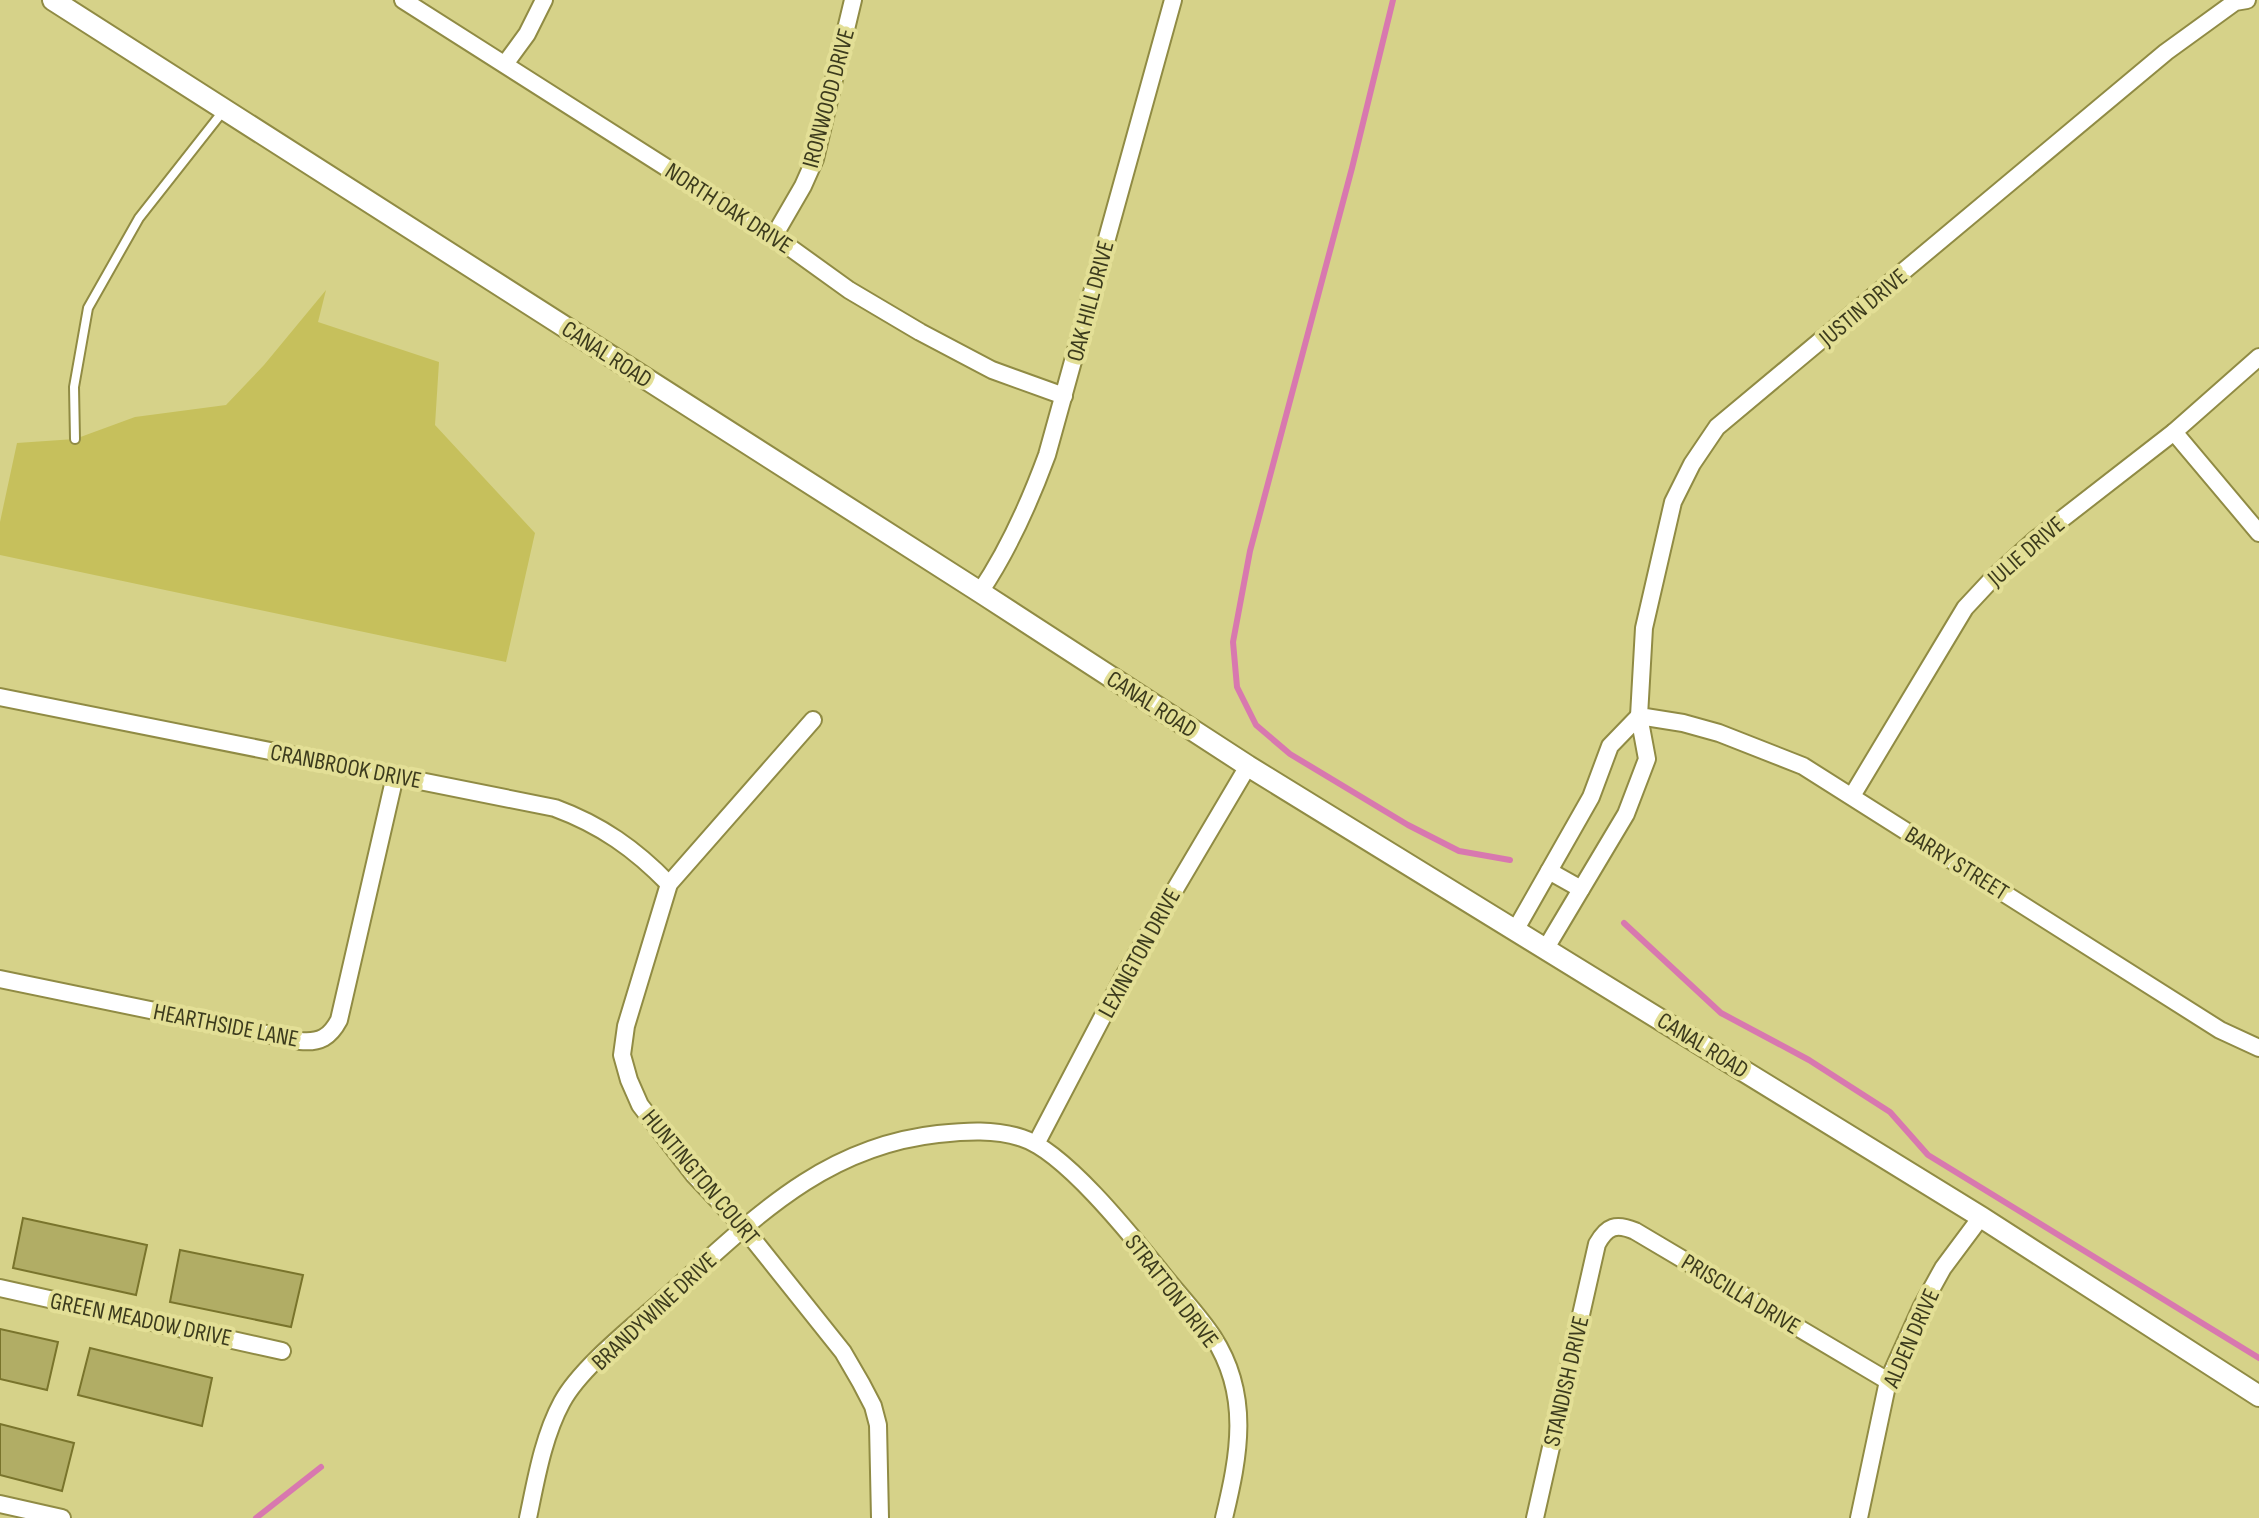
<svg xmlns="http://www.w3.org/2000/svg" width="2259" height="1518" font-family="'Sofia Sans Condensed',sans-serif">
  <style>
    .green { fill: #c6c05c }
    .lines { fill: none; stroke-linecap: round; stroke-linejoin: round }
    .stream { stroke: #d878af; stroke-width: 6 }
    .building { fill: #b1ad65; stroke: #79742c; stroke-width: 2 }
    .service-casing { stroke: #908b44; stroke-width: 12 }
    .minor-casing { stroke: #908b44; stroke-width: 20 }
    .tertiary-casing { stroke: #908b44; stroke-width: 24 }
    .service { stroke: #fff; stroke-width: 8 }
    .minor { stroke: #fff; stroke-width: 16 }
    .tertiary { stroke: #fff; stroke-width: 20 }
    .labels { text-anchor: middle; stroke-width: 8; stroke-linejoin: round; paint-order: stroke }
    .street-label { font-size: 24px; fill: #3c3b1d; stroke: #e3df96 }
  </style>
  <rect width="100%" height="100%" fill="#d6d289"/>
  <!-- green -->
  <path class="green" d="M326 290 318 322 439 362 435 425 535 533 506 662 0 555V522L17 443 75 439 135 417 226 405 264 365Z"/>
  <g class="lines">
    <!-- stream -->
    <g class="stream">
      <path d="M1393 0 1352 168 1250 551 1233 642 1237 687 1256 725 1290 754 1408 825 1459 851 1510 860"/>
      <path d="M1624 923 1721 1013 1809 1060 1890 1112 1928 1155 2259 1358"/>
      <path d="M256 1518 321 1467"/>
    </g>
  </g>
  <!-- building -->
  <g class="building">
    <path d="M23 1218 147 1245 136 1295 13 1268Z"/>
    <path d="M180 1250 303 1275 291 1327 170 1302Z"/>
    <path d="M0 1329 58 1342 47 1390 0 1379Z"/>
    <path d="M90 1348 212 1378 202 1426 78 1395Z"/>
    <path d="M0 1424 74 1443 62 1491 0 1475Z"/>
  </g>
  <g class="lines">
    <defs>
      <path id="service" d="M75 439 74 387 88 308 139 218 224 110"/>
      <g id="minor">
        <path d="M403 0 774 236 849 290 920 332 992 370 1064 396"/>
        <path d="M2247 0 2235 2 2166 52 1717 427 1692 464 1673 502 1644 628 1639 716 1683 723 1719 733 1803 766 2220 1030 2259 1048"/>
        <path d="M505 64 527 34 544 0"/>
        <path d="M774 236 803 186 815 159 853 0"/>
        <path d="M2174 432 2259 533"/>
        <path d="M980 592C1009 549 1029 504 1047 455L1173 0"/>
        <path d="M0 697 555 808C601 825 635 849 669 884"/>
        <path d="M813 720 669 884 626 1026 622 1055 629 1080 640 1105 694 1175 744 1228 843 1352 861 1383 873 1406 878 1425 880 1518"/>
        <path d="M1852 796 1965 608 1993 578 2035 540 2174 432 2259 357"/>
        <path d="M1549 871 1581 889"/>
        <path d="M1516 929 1591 797 1610 746 1639 716 1647 759 1626 814 1546 948"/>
        <path d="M0 979 300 1041C320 1043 330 1037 339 1020L395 776"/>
        <path d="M1036 1144 1125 974 1248 766"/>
        <path d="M0 1288 282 1351"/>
        <path d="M0 1504 62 1518"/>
        <path d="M528 1518C536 1480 543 1437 562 1402 581 1367 634 1326 664 1299 749 1224 819 1147 938 1134 966 1131 995 1129 1022 1138 1064 1151 1131 1235 1160 1271 1177 1293 1198 1314 1213 1337 1251 1395 1239 1456 1224 1518"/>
        <path d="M1535 1518 1597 1244C1607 1226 1616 1223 1635 1231L1888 1381"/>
        <path d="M1859 1518 1888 1381 1922 1306 1943 1268 1981 1217"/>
      </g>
      <path id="tertiary" d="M53 0 980 592 1248 766 1981 1217 2259 1396"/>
    </defs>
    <!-- service casing -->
    <use href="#service" class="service-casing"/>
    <!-- minor casing -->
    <use href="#minor" class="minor-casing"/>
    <!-- tertiary casing -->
    <use href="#tertiary" class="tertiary-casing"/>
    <!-- service -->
    <use href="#service" class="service"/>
    <!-- minor -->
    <use href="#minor" class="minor"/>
    <!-- tertiary -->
    <use href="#tertiary" class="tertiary"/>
  </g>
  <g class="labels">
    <!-- street labels -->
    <g class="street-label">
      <text transform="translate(828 98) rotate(-75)" y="8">IRONWOOD DRIVE</text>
      <text transform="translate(729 208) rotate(33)" y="8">NORTH OAK DRIVE</text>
      <text transform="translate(1090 301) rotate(-75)" y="8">OAK HILL DRIVE</text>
      <text transform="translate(1863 307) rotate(-40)" y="8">JUSTIN DRIVE</text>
      <text transform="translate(607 354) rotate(33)" y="8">CANAL ROAD</text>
      <text transform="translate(2026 551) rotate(-41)" y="8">JULIE DRIVE</text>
      <text transform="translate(1152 704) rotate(33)" y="8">CANAL ROAD</text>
      <text transform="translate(346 766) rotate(11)" y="8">CRANBROOK DRIVE</text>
      <text transform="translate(1957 863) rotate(32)" y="8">BARRY STREET</text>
      <text transform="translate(1139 953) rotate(-61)" y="8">LEXINGTON DRIVE</text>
      <text transform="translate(226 1025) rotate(11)" y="8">HEARTHSIDE LANE</text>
      <text transform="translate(1703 1045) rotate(32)" y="8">CANAL ROAD</text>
      <text transform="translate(701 1177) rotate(50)" y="8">HUNTINGTON COURT</text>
      <text transform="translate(1172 1291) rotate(52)" y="8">STRATTON DRIVE</text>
      <text transform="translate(1741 1294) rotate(31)" y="8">PRISCILLA DRIVE</text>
      <text transform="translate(654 1311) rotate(-43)" y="8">BRANDYWINE DRIVE</text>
      <text transform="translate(141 1319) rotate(12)" y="8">GREEN MEADOW DRIVE</text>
      <text transform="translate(1911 1338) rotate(-66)" y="8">ALDEN DRIVE</text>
      <text transform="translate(1566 1381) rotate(-77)" y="8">STANDISH DRIVE</text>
    </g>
  </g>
</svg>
